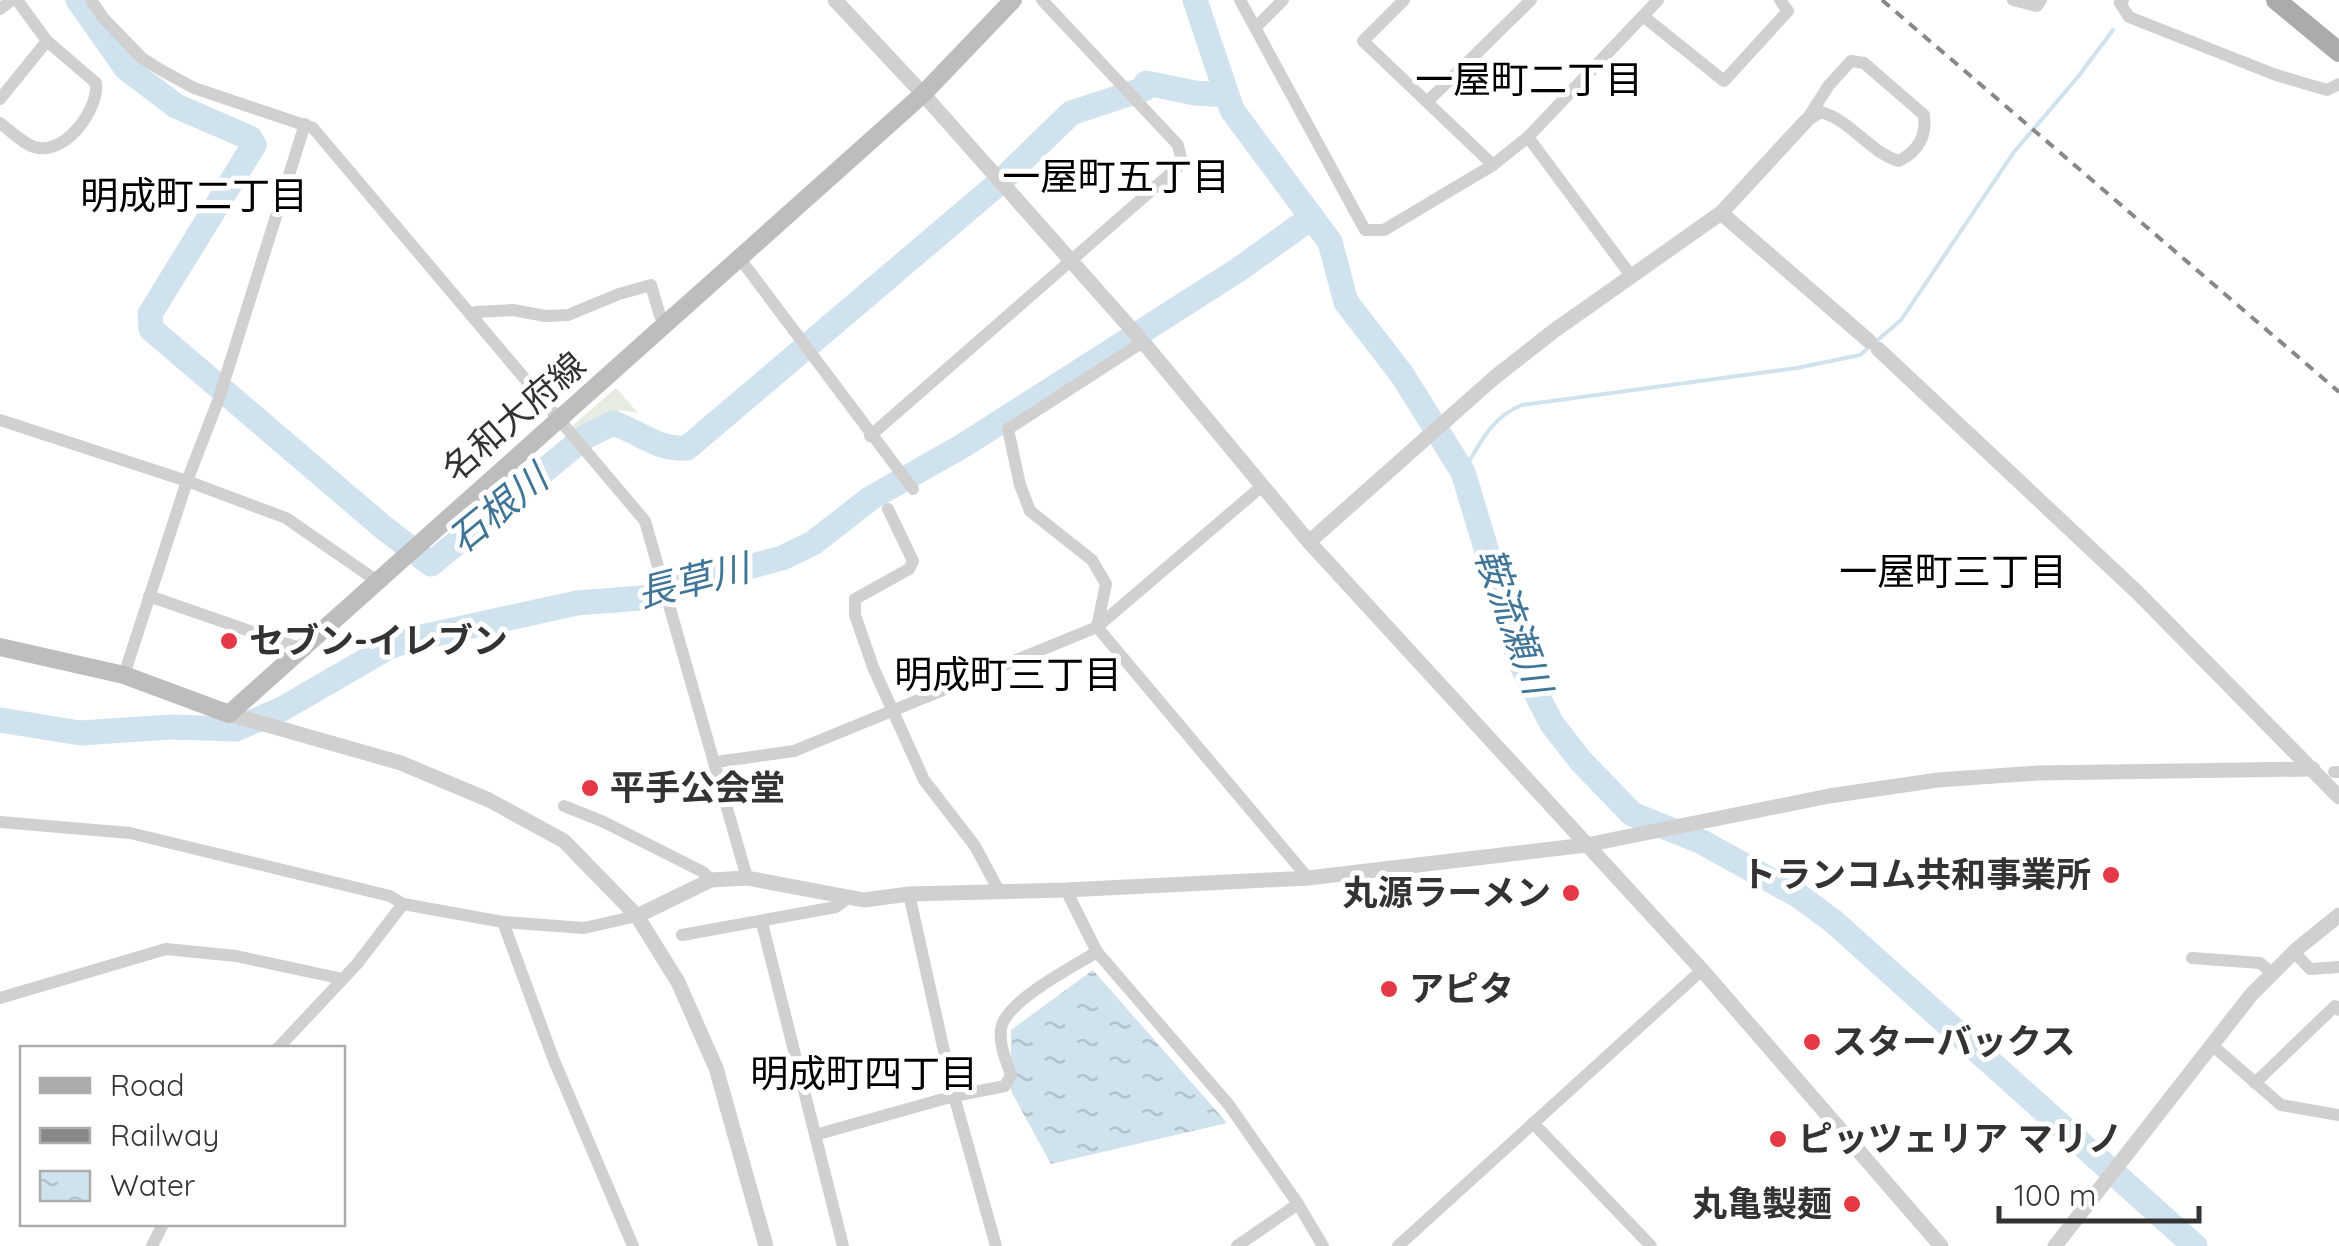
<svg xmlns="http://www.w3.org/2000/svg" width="2339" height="1246" font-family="Quicksand,'Noto Sans JP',sans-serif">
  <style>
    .forest { fill: url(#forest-crowns) }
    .water { fill: url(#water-ripples) }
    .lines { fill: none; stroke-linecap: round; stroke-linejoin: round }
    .stream { stroke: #cfe2ee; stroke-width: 4 }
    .river { stroke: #cfe2ee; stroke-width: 25 }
    .minor { stroke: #d0d0d0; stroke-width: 12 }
    .tertiary { stroke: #d0d0d0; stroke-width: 15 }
    .secondary { stroke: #bdbdbd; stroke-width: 18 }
    .primary { stroke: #ababab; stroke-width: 20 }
    .rail { stroke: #888; stroke-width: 4; stroke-dasharray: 10 8; stroke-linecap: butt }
    .poi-dot { fill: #e63946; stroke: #fff; stroke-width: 4 }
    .labels { text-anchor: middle; stroke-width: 10; stroke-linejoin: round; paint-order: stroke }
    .street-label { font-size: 35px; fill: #333; stroke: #fff }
    .poi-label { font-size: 35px; font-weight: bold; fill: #333; stroke: #fff; text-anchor: start }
    .neighbourhood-label { font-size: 38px; fill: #000; stroke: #fff }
    .water-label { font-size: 38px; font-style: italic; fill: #3f7597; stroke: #fff }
  </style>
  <defs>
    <pattern id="forest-crowns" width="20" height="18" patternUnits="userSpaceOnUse" patternTransform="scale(2.5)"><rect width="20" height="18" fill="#e6ecdf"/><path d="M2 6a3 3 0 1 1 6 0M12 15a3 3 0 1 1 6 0" fill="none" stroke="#c6cbc0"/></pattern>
    <pattern id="water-ripples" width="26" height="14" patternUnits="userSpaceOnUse" patternTransform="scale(2.5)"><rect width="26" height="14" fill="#cfe2ee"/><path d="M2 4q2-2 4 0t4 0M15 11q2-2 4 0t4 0" fill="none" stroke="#b2c2cd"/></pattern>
  </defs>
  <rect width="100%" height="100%" fill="#fff"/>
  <!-- forest -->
  <path class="forest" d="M616 388 638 413 620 410 579 435 572 426Z"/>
  <!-- water -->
  <path class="water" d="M1093 970 1227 1123 1051 1164 1011 1091V1030Z"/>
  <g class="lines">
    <!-- stream -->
    <path class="stream" d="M1463 472C1479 445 1491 417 1522 405L1797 368 1860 355 1901 320 2014 152 2077 78 2113 30"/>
    <!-- river -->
    <g class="river">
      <path d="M78 0 126 68 176 106 250 138 254 145 150 314 151 329 384 528 431 564 585 437 613 423C642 433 657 450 687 448L999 183 1071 113 1144 89 1146 83 1195 93 1226 95"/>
      <path d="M1195 0 1232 110 1330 242 1346 302 1403 376 1463 472 1520 662 1552 724 1580 760 1632 814 1702 842 1799 896 1833 921 2195 1246"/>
      <path d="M0 720 80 733 171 727 236 729 282 709 389 647 408 640 577 603 654 597 697 581 782 558 813 543 871 498 964 445 1238 270 1312 217"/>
    </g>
    <!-- minor -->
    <g class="minor">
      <path d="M91 0 104 19 142 58 161 70 194 88 313 128 645 521 747 878"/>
      <path d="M1240 0 1365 230H1384L1493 165 1528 137 1658 0"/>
      <path d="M1404 0 1363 41 1493 165"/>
      <path d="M2013 0 2037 6 2041 0"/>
      <path d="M2123 0 2120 3 2129 17 2276 75 2327 90 2339 84"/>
      <path d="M0 9 12 0"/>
      <path d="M1643 16 1724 81 1788 11 1780 0"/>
      <path d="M1256 27 1283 0"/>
      <path d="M1851 61 1864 63 1924 115C1927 136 1918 151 1899 161 1869 152 1852 121 1821 112L1806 121 1829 85Z"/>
      <path d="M0 99 47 41"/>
      <path d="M1427 102 1531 0"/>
      <path d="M0 123C11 131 26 147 39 148 68 152 99 108 96 83L47 41 17 0"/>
      <path d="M1528 137 1632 277"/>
      <path d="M741 260 913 489"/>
      <path d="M471 315 476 312 513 310 545 316 568 315 619 294 651 285 660 316 667 325"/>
      <path d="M0 420 187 481 286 518 377 581"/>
      <path d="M870 436 1177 168 1181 158 1178 145 1042 0"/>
      <path d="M888 509 913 561 909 569 855 599V615L873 667 924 780 975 846 999 891"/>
      <path d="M149 596 302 649"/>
      <path d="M1097 627 1106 584 1092 560 1030 511 1020 485 1008 429 1143 342"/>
      <path d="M1097 627 1308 878"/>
      <path d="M124 675 187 481 218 401 305 124"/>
      <path d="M716 762 794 751 1097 627 1261 487"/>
      <path d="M2334 772H2339"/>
      <path d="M564 806 604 822 703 872 711 880"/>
      <path d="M0 822 130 833 390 896 403 904 503 922 584 928 637 916"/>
      <path d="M1066 890 1097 952 1229 1105 1298 1204 1323 1246"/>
      <path d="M909 894 954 1096 996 1246"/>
      <path d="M503 922 553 1058 633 1246"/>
      <path d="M762 923 843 1246"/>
      <path d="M682 935 836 907 848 898"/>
      <path d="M2294 952 2310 969 2339 967"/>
      <path d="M2192 958 2260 963 2272 973"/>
      <path d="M0 998 166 949 236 956 343 979"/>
      <path d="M2212 1045 2281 1105 2339 1115"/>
      <path d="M278 1048 357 964 403 904"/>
      <path d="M2255 1083 2335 1006 2339 1010"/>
      <path d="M1533 1123 1651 1246"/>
      <path d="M815 1135 954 1096 1005 1086 1011 1075C1006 1060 999 1045 1001 1029 1004 1002 1074 966 1097 952"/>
      <path d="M152 1246 163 1224"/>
      <path d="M1237 1246 1298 1204"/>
      <path d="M1398 1246 1702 970"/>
    </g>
    <!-- tertiary -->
    <g class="tertiary">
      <path d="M835 0 923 94 1143 342 1309 542 1702 970 1941 1246"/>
      <path d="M1721 213 1869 341"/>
      <path d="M1878 349 2138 593 2339 797"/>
      <path d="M1309 542 1495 377 1555 330 1721 213 1806 121"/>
      <path d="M229 714 401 763 489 800 564 841 637 916 678 982 716 1068 766 1246"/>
      <path d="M637 916 711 880 747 878 864 900 909 894 1066 890 1308 878 1586 845 1829 796 1938 780 2038 773 2313 769"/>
      <path d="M2055 1246 2251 995 2297 949 2339 915"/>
    </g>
    <!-- secondary -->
    <path class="secondary" d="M0 647 124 675 229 714 923 94 1013 0"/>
    <!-- primary -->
    <path class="primary" d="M2276 0 2339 52"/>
    <!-- rail -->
    <path class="rail" d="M1882 0 2339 392"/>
  </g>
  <!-- markers -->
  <g class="poi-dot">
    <circle cx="229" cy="641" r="10"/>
    <circle cx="590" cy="788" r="10"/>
    <circle cx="2111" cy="875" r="10"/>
    <circle cx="1571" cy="893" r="10"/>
    <circle cx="1389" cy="989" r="10"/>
    <circle cx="1812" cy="1042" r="10"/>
    <circle cx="1778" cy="1139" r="10"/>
    <circle cx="1852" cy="1204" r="10"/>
  </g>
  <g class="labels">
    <!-- street labels -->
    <g class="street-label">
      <text transform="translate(514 417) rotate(-41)" y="12">名和大府線</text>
    </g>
    <!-- poi labels -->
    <g class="poi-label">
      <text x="249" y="653">セブン-イレブン</text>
      <text x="610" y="800">平手公会堂</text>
      <text x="2091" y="887" text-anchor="end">トランコム共和事業所</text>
      <text x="1551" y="905" text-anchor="end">丸源ラーメン</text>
      <text x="1409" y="1001">アピタ</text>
      <text x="1832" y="1054">スターバックス</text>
      <text x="1798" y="1151">ピッツェリア マリノ</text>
      <text x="1832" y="1216" text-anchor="end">丸亀製麺</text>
    </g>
    <!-- neighbourhood labels -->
    <g class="neighbourhood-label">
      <text x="1529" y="93">一屋町二丁目</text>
      <text x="1116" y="190">一屋町五丁目</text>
      <text x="194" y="209">明成町二丁目</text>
      <text x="1953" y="585">一屋町三丁目</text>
      <text x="1008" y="688">明成町三丁目</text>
      <text x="864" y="1087">明成町四丁目</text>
    </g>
    <!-- water labels -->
    <g class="water-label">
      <text transform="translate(498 509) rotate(-39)" y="13">石根川</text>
      <text transform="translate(693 581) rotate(-14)" y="13">長草川</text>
      <text transform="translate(1513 621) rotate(70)" y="13">鞍流瀬川</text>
    </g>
  </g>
  <!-- legend -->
  <rect x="20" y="1046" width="325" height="180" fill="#ffffff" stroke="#adadad" stroke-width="2.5"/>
  <rect x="40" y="1078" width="50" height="15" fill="#ababab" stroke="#adadad" stroke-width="2.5"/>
  <text x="110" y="1096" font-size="30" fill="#333333">Road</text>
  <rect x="40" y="1128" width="50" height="15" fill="#888888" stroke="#adadad" stroke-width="2.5"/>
  <text x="110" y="1146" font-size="30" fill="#333333">Railway</text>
  <rect x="40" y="1171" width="50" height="30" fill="url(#water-ripples)" stroke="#adadad" stroke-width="2.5"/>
  <text x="110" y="1196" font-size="30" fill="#333333">Water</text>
  <!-- scale -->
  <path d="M1999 1206v15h200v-15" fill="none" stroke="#333333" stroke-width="5"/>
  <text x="2014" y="1206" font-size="30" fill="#333333" stroke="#ffffff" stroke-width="8" paint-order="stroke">100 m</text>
</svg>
